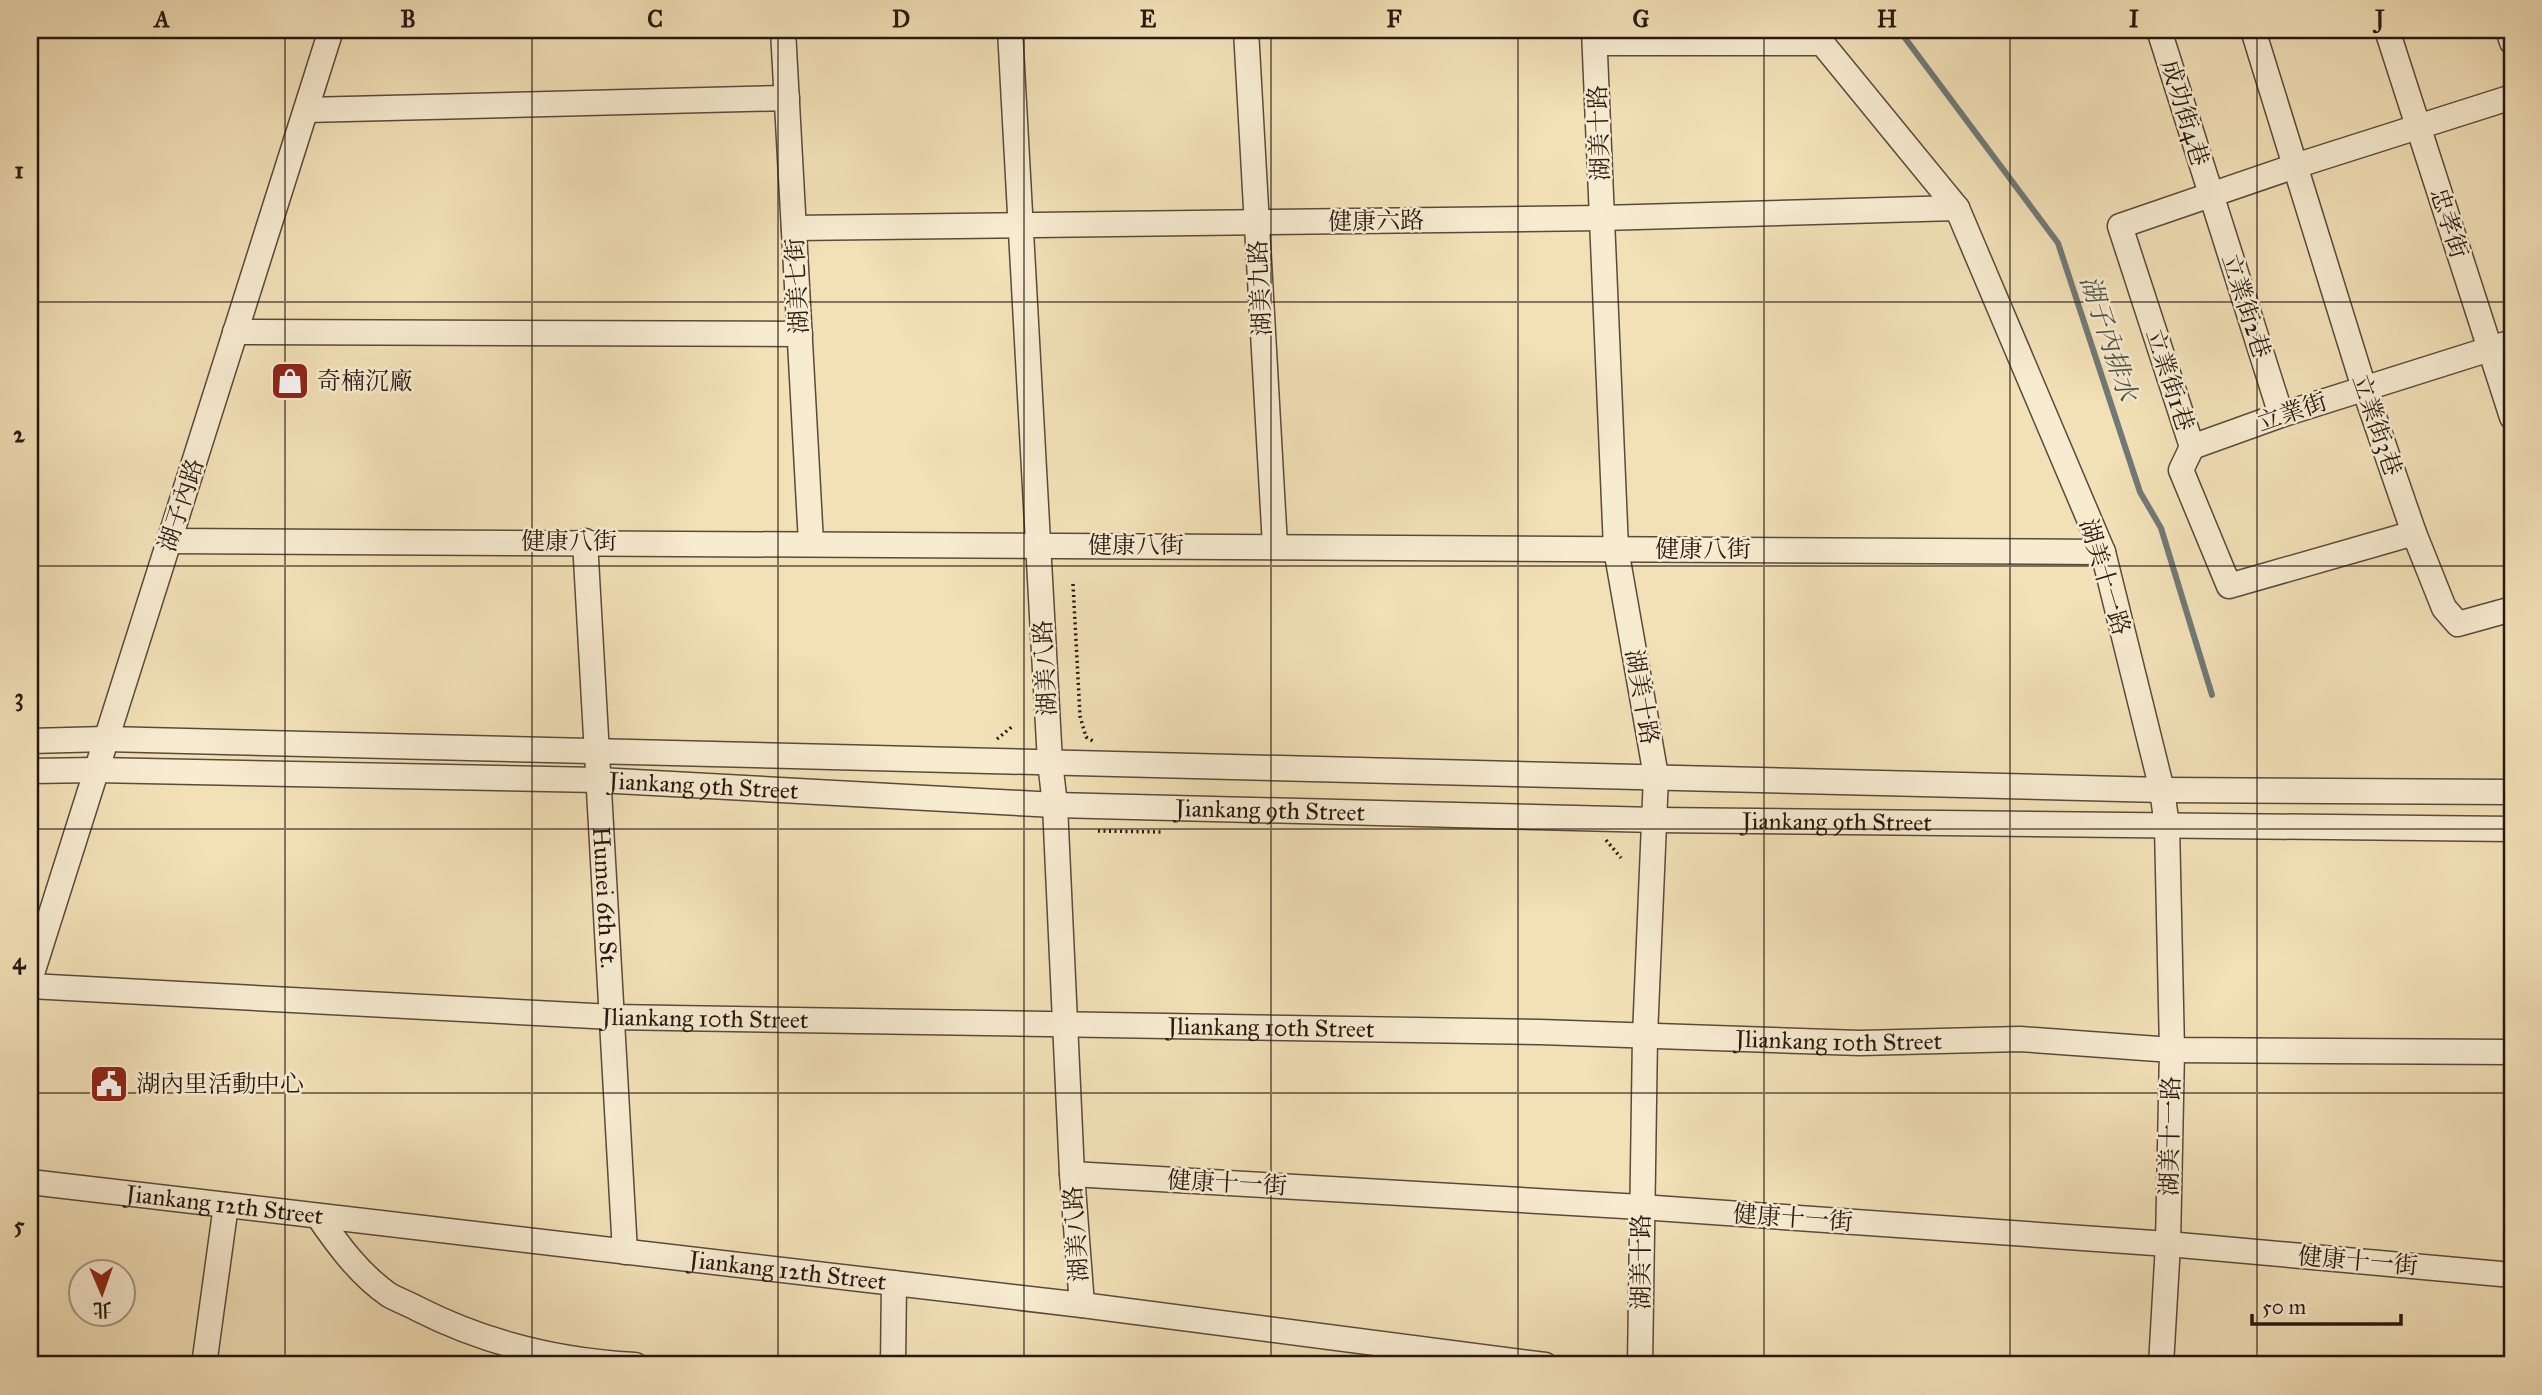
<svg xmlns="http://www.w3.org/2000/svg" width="2542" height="1395" font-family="'IM FELL Great Primer','Noto Serif TC',serif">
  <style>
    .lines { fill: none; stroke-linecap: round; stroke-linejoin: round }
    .stream { stroke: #707976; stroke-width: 6 }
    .minor-casing { stroke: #5a4a3b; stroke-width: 27 }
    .path { stroke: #271812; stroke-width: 3.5; stroke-dasharray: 2 3.5; stroke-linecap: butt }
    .minor { stroke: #f7ebd0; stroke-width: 24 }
    .grid { fill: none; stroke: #271812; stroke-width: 2; stroke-opacity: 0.55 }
    .labels { text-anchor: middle; stroke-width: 5; stroke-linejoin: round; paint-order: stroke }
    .street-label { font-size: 24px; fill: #271812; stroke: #f7ebd0 }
    .poi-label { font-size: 24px; fill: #271812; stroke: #f7ebd0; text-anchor: start }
    .water-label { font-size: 26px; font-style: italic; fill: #51514c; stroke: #f7ebd0 }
    .neatline { fill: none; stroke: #271812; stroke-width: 2.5 }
    .grid-label { font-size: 23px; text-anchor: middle; font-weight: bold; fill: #271812 }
  </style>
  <rect width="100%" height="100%" fill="#f2e0b7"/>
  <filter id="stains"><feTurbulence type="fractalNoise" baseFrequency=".00286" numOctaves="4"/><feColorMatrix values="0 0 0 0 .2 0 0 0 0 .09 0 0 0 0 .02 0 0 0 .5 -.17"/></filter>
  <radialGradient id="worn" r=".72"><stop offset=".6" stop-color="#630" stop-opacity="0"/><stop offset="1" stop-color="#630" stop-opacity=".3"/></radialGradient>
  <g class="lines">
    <!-- stream -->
    <path class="stream" d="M1899 30 2058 243 2140 492 2161 528 2212 695"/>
    <defs>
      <g id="minor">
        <path d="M783 30 811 543"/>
        <path d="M1010 30 1050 762 1055 805 1072 1174 1082 1305"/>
        <path d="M1246 30 1275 546"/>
        <path d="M1594 30 1616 549 1656 776 1645 1036 1640 1365"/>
        <path d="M2159 30 2281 415"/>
        <path d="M2253 30 2364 388 2414 533 2444 608 2458 624 2512 609"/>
        <path d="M2387 30 2512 417"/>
        <path d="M2508 30 2512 42"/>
        <path d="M1595 43H1822L1957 208 2103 552 2162 790 2167 826 2172 1050 2168 1244 2161 1365"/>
        <path d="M306 110 787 98"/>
        <path d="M794 228 1602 218 1957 208"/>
        <path d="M235 332 800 334"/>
        <path d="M2192 447 2281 415 2512 342"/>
        <path d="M2414 533 2229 586 2181 470 2192 447 2120 226 2295 166 2512 97"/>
        <path d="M169 541 2103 552"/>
        <path id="s1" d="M585 541 625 1252"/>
        <path d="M30 741 106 739 2162 790 2512 792"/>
        <path id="s2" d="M30 771 96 770 598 780 1055 805 1656 820 2512 829"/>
        <path d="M30 980 331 30"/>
        <path id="s3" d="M30 986 612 1017 1540 1032 1860 1043 2020 1039 2172 1050 2512 1052"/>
        <path d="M1072 1174 1641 1207 2168 1244 2512 1275"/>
        <path id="s4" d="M30 1182 1082 1305 1545 1365"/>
        <path d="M318 1216C338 1245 359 1274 389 1295 398 1300 409 1304 418 1309 485 1343 560 1361 635 1365"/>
        <path d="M204 1365 226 1205"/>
        <path d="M893 1365 894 1283"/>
      </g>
    </defs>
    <!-- minor casing -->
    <use href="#minor" class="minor-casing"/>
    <!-- path -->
    <g class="path">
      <path d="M1073 584 1080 716 1086 737 1093 741"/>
      <path d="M997 739 1014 725"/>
      <path d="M1098 831 1162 832"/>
      <path d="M1606 840 1621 858"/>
    </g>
    <!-- minor -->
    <use href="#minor" class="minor"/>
  </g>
  <!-- grid -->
  <path class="grid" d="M285 30V1365M532 30V1365M778 30V1365M1024 30V1365M1271 30V1365M1518 30V1365M1764 30V1365M2010 30V1365M2257 30V1365M30 302H2512M30 566H2512M30 829H2512M30 1093H2512"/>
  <!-- icons -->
  <defs>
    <symbol id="shop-square" viewBox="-11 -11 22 22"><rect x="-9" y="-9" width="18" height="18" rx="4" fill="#8f2418" stroke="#f7ebd0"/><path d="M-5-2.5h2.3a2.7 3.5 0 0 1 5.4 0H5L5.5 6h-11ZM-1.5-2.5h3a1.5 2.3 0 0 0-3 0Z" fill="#fff"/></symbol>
    <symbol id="civic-square" viewBox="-11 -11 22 22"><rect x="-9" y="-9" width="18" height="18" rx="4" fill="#8f2418" stroke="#f7ebd0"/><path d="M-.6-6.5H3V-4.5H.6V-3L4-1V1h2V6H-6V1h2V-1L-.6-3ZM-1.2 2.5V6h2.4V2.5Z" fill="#fff"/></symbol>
  </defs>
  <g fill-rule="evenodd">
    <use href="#shop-square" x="268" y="359" width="44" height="44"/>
    <use href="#civic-square" x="87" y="1062" width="44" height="44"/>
  </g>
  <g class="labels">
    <!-- street labels -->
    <g class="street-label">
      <text transform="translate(2185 113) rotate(73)" y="8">成功街4巷</text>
      <text transform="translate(1599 133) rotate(-92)" y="8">湖美十路</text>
      <text transform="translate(1376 221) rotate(-1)" y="8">健康六路</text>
      <text transform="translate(2449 223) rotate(72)" y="8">忠孝街</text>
      <text transform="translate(797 286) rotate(-93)" y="8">湖美七街</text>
      <text transform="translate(1260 288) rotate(-93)" y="8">湖美九路</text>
      <text transform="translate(2246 306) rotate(72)" y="8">立業街2巷</text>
      <text transform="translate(2170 380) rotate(72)" y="8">立業街1巷</text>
      <text transform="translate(2292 412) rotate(-19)" y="8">立業街</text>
      <text transform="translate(2377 425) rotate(71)" y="8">立業街3巷</text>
      <text transform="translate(181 505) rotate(-72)" y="8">湖子內路</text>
      <text x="569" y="549">健康八街</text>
      <text x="1136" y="553">健康八街</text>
      <text x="1703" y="557">健康八街</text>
      <text transform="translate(2105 577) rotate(73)" y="8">湖美十一路</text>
      <text transform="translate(1045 668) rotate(-93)" y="8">湖美八路</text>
      <text transform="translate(1642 697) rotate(80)" y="8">湖美十路</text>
      <text dy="8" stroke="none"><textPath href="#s2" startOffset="674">Jiankang 9th Street</textPath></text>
      <text dy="8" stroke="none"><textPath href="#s2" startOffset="1241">Jiankang 9th Street</textPath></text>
      <text dy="8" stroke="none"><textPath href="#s2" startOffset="1808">Jiankang 9th Street</textPath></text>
      <text dy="8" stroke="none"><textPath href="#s1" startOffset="357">Humei 6th St.</textPath></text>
      <text dy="8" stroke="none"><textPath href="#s3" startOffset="676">Jliankang 10th Street</textPath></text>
      <text dy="8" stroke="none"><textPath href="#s3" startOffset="1242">Jliankang 10th Street</textPath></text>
      <text dy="8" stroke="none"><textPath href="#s3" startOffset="1810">Jliankang 10th Street</textPath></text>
      <text transform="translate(2170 1136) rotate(-89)" y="8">湖美十一路</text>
      <text transform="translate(1227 1183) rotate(3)" y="8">健康十一街</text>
      <text dy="8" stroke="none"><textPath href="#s4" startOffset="196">Jiankang 12th Street</textPath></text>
      <text transform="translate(1793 1218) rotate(4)" y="8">健康十一街</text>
      <text transform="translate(1076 1234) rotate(-94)" y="8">湖美八路</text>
      <text transform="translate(2358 1261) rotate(5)" y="8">健康十一街</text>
      <text transform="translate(1641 1262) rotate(-90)" y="8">湖美十路</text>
      <text dy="8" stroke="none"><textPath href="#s4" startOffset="763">Jiankang 12th Street</textPath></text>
    </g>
    <!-- poi labels -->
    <g class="poi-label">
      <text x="317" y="389">奇楠沉廠</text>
      <text x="136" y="1092">湖內里活動中心</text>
    </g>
    <!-- water labels -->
    <g class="water-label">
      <text transform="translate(2109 338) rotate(72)" y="9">湖子內排水</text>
    </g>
  </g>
  <!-- margin -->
  <rect width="2542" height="1395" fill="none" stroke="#f2e0b7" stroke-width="77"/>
  <!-- north arrow -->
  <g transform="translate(102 1293) rotate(178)"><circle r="33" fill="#f7ebd0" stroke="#a49784" stroke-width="2"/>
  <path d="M0-5L12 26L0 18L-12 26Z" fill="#8f2418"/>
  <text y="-10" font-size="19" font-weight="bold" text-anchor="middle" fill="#271812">北</text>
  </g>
  <!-- scale -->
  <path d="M2252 1314v10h149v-10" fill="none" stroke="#271812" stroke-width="3.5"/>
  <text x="2262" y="1314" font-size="21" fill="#271812" stroke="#f7ebd0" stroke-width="5" paint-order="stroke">50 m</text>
  <rect x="38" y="38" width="2466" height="1318" class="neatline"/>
  <g class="grid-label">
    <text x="162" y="27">A</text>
    <text x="408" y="27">B</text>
    <text x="655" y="27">C</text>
    <text x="901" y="27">D</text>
    <text x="1148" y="27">E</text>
    <text x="1394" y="27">F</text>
    <text x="1641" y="27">G</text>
    <text x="1887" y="27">H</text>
    <text x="2134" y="27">I</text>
    <text x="2380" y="27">J</text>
    <text x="19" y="178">1</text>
    <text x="19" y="442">2</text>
    <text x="19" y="705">3</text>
    <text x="19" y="969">4</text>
    <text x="19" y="1233">5</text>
  </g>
  <rect width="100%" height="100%" filter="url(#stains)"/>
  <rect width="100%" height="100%" fill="url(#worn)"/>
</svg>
